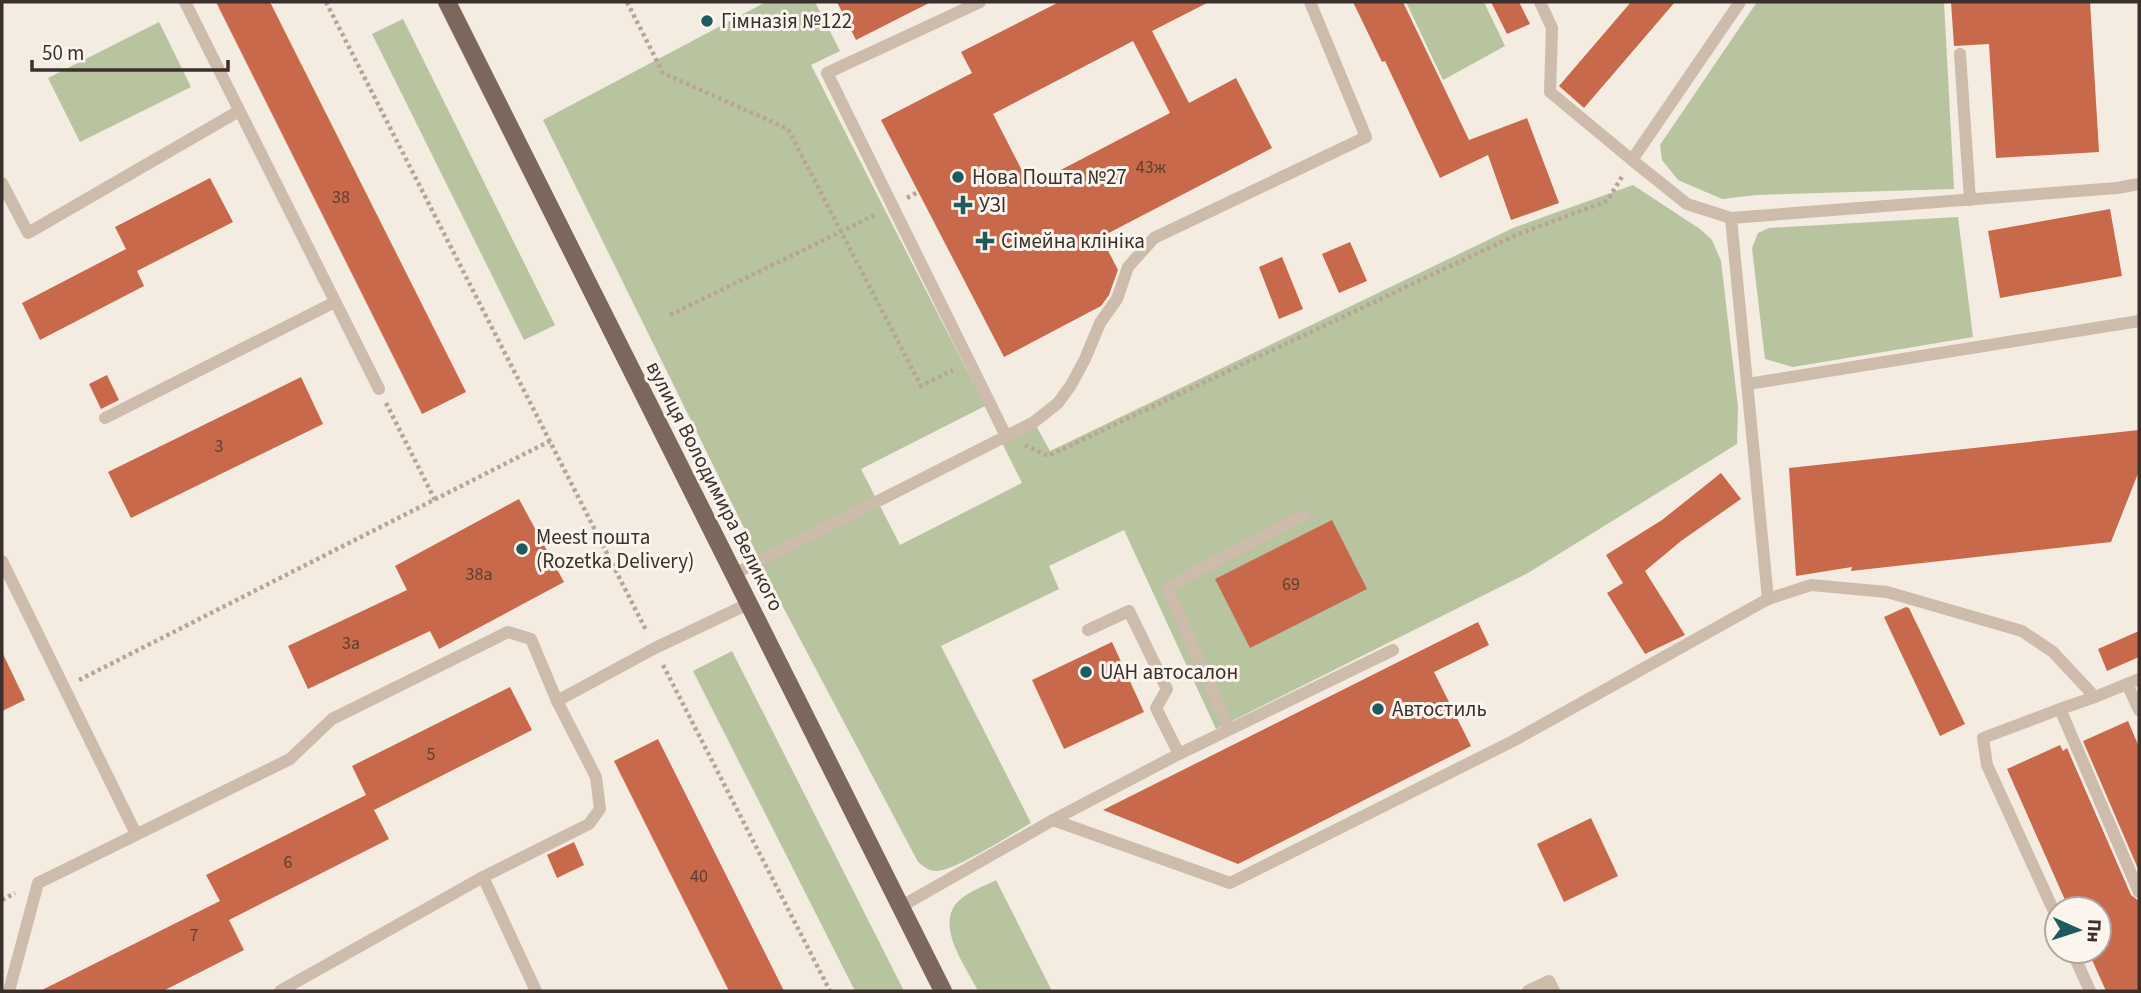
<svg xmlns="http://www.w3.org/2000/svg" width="2141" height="993" font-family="'Source Sans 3',sans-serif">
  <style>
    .green { fill: #b8c4a0 }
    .building { fill: #c8694b; fill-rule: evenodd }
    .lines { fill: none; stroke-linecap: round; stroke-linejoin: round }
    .path { stroke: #b9a596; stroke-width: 4.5; stroke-dasharray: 3.5 3.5; stroke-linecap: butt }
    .service { stroke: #cdbbac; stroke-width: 12 }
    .primary { stroke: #7d675c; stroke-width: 18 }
    .poi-dot { fill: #1f5a5e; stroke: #fbf5ee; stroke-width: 2.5 }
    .labels { text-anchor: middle; stroke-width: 6; stroke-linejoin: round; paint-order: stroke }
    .number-label { font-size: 18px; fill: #5e3e33 }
    .poi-label { font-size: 21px; fill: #3b302b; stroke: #fbf5ee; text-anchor: start }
    .street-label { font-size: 21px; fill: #3b302b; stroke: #fbf5ee }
  </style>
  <rect width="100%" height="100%" fill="#f4ebe1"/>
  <!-- green -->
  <g class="green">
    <path d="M766 2H815L840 51 811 65 985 406 861 469 900 545 1022 483 1000 439 1034 422 1050 451 1513 228 1633 185 1700 229 1712 240 1721 261 1738 407 1737 444 1528 573 1216 729 1124 530 1049 566 1059 589 941 646 1031 823C1012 834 956 870 937 871 929 871 924 867 918 862L782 605 543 120Z"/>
    <path d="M1406 2H1484L1505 46 1443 80Z"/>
    <path d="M1757 2H1944L1954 189 1756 195 1722 199 1678 180 1662 160 1660 145Z"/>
    <path d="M403 19 555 325 524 340 372 34Z"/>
    <path d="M159 22 191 87 80 142 48 78Z"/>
    <path d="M1958 217 1973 337 1793 367 1765 359 1752 248 1758 233 1769 228Z"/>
    <path d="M732 651 904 991H855L693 671Z"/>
    <path d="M996 880 1052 991H978C966 966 931 922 962 898 972 890 985 886 996 880Z"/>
  </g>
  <!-- building -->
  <g class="building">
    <path d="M216 2H270L466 392 422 414Z"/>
    <path d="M837 2H931L856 40Z"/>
    <path d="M1059 2H1209L1152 31 1189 103 1236 78 1272 148 1101 237 1118 270 1109 295 1101 306 1004 357 881 120 972 73 961 52ZM1133 41 1170 113 1030 186 993 114Z"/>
    <path d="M1353 2H1403L1469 140 1527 118 1559 203 1511 220 1488 155 1440 178 1385 61 1382 62Z"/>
    <path d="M1491 2H1519L1530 24 1507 34Z"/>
    <path d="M1631 2H1675L1584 108 1559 86Z"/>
    <path d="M1951 2H2090L2099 152 1996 158 1989 44 1954 46Z"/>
    <path d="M210 178 233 222 137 271 144 286 40 340 22 303 126 249 115 227Z"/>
    <path d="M2110 209 2122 276 2000 298 1988 231Z"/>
    <path d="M1350 242 1367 281 1339 293 1322 254Z"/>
    <path d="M1282 257 1303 309 1279 319 1259 267Z"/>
    <path d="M107 375 119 400 101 409 89 384Z"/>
    <path d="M301 377 323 424 131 518 108 472Z"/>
    <path d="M2139 430V471L2111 542 1851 571 1852 567 1796 576 1789 468Z"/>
    <path d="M1721 473 1741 499 1681 541 1645 571 1685 635 1645 654 1607 593 1623 583 1606 555 1662 520Z"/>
    <path d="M519 499 564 582 439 649 430 631 308 689 288 646 407 590 395 566Z"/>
    <path d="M1332 520 1367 589 1250 648 1215 579Z"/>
    <path d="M1906 607 1909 608 1965 724 1940 736 1884 617Z"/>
    <path d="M1478 622 1489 645 1434 672 1471 746 1238 864 1103 810Z"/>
    <path d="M2139 631V657L2107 671 2098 649Z"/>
    <path d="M1112 642 1144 712 1064 749 1032 680Z"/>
    <path d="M2 652 25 700 2 711Z"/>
    <path d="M510 687 532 730 374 810 389 839 229 920 244 950 163 991H40L220 901 206 875 366 795 352 766Z"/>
    <path d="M2128 721 2139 747V871L2083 741Z"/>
    <path d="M658 739 784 991H729L614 761Z"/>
    <path d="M2060 745 2063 751 2067 748 2131 895 2139 901V991H2106L2088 951H2099V909H2069L2007 769Z"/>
    <path d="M1591 818 1618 876 1564 902 1537 844Z"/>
    <path d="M574 842 584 865 557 878 547 855Z"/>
  </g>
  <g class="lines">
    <!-- path -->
    <g class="path">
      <path d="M326 2 647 632"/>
      <path d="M627 2 663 73 788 129 921 386 953 370"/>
      <path d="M907 198 918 192"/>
      <path d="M670 315 877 214"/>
      <path d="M386 403 435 500"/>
      <path d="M1025 445 1048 456 1516 235 1607 201 1623 175"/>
      <path d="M663 665 830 991"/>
      <path d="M79 680 550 441"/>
      <path d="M2 900 15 893"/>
    </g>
    <!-- service -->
    <g class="service">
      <path d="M185 2 379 389"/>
      <path d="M980 2 827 73 1006 436"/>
      <path d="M1540 2 1552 28 1550 92 1632 160"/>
      <path d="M1960 54 1970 200"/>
      <path d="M2 183 28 233 239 111"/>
      <path d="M1731 218 1687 204 1632 160 1740 2"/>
      <path d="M1748 384 2139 321"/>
      <path d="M105 418 335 302"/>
      <path d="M2 561 136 834"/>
      <path d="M734 574 1034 422 1058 403 1071 385 1085 359 1100 323 1117 299 1128 267 1154 238 1366 137 1310 2"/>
      <path d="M1768 599 1811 585 1887 592 2022 631 2053 652 2095 697 2139 679"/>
      <path d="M1088 630 1129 611 1167 689 1156 708 1179 754"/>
      <path d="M2127 684 2139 710"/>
      <path d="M2095 697 2060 709 2139 892"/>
      <path d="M1229 729 1167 587 1304 515"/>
      <path d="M1053 820 1230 883 1515 740 1768 599 1731 218 2117 188 2139 184"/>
      <path d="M483 877 536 991"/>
      <path d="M900 907 1053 820 1179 754 1393 650"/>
      <path d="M2057 918 1987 765 1983 738 2060 709"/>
      <path d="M2072 951 2090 991"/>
      <path d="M9 991 38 883 290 759 332 719 508 632 531 639 557 701"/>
      <path d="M280 991 483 877 589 824 600 809 596 777 557 701 655 648 748 604"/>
      <path d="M1528 991 1549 981 1554 991"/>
    </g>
    <!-- primary -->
    <path class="primary" d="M447 2 943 991"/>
  </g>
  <!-- markers -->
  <g class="poi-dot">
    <circle cx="707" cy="21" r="7"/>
    <circle cx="958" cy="177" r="7"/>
    <path d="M959.5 194.5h7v7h7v7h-7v7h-7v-7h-7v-7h7z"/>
    <path d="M981.5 230.5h7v7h7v7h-7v7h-7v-7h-7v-7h7z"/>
    <circle cx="522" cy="549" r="7"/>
    <circle cx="1086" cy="672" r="7"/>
    <circle cx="1378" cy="709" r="7"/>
  </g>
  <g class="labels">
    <!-- number labels -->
    <g class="number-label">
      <text x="1151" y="173">43ж</text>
      <text x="341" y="203">38</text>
      <text x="219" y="452">3</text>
      <text x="479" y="580">38а</text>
      <text x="1291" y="590">69</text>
      <text x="351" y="649">3а</text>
      <text x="431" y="760">5</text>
      <text x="288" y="868">6</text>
      <text x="699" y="882">40</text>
      <text x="194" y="941">7</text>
    </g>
    <!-- poi labels -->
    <g class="poi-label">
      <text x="721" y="28">Гімназія №122</text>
      <text x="972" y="184">Нова Пошта №27</text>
      <text x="979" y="212">УЗІ</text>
      <text x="1001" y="248">Сімейна клініка</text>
      <text x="536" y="544">Meest пошта<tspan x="536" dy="24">(Rozetka Delivery)</tspan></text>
      <text x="1100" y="679">UAH автосалон</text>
      <text x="1392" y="716">Автостиль</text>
    </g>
    <!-- street labels -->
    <g class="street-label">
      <text transform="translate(715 486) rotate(63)" y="7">вулиця Володимира Великого</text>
    </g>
  </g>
  <!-- border -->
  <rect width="2141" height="993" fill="none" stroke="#3b302b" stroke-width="7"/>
  <!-- north arrow -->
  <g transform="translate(2078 930) rotate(93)"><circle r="33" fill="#fbf5ee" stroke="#aea6a0" stroke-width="2"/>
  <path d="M0-5L12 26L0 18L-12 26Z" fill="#1f5a5e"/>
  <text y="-10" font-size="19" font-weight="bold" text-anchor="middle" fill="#3b302b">Пн</text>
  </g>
  <!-- scale -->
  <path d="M32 60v10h196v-10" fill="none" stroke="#3b302b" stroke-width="3.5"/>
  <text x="42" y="60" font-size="21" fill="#3b302b" stroke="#fbf5ee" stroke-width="5" paint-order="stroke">50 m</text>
</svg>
